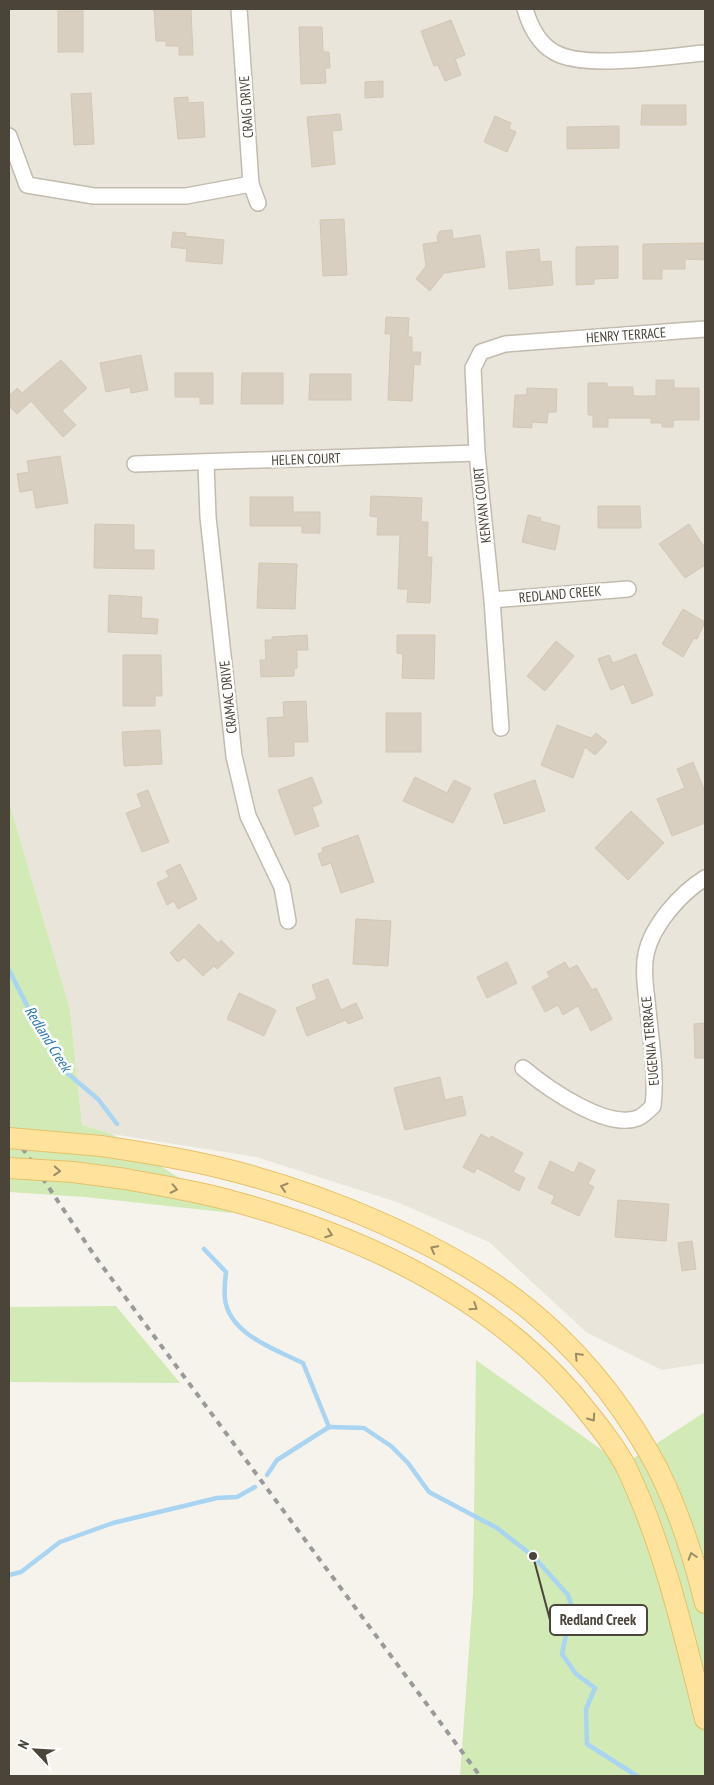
<svg xmlns="http://www.w3.org/2000/svg" width="714" height="1785" font-family="'PT Sans Narrow',sans-serif">
  <style>
    .residential { fill: #eae5da }
    .green { fill: #d2eab5 }
    .lines { fill: none; stroke-linecap: round; stroke-linejoin: round }
    .stream { stroke: #a9d4f2; stroke-width: 4.5 }
    .building { fill: #d8cfc1; stroke: #d3c7b4 }
    .minor-casing { stroke: #c2bbae; stroke-width: 18 }
    .major-casing { stroke: #e6c16a; stroke-width: 22 }
    .minor { stroke: #fff; stroke-width: 15 }
    .major { stroke: #ffe39c; stroke-width: 20 }
    .rail { stroke: #9a9a9a; stroke-width: 4; stroke-dasharray: 6 6; stroke-linecap: butt }
    .major-bridge-casing { stroke: #e6c16a; stroke-width: 22; stroke-linecap: butt }
    .major-bridge { stroke: #ffe39c; stroke-width: 20 }
    .oneway { stroke: #9c8c66 }
    .labels { text-anchor: middle; stroke-width: 5; stroke-linejoin: round; paint-order: stroke }
    .street-label { font-size: 14px; fill: #4b4439; stroke: #fff }
    .water-label { font-size: 15px; font-style: italic; fill: #2e7ab2; stroke: #fff }
    .leader { fill: none; stroke: #4b4439; stroke-width: 2 }
    .callout-dot { fill: #4b4439; stroke: #fff; stroke-width: 2 }
    .callout { fill: #fff; stroke: #4b4439; stroke-width: 2 }
    .callout-label { font-size: 15px; text-anchor: middle; font-weight: bold; fill: #4b4439 }
  </style>
  <rect width="100%" height="100%" fill="#f6f3ec"/>
  <!-- residential -->
  <path class="residential" d="M9 9H705V1363L662 1370 586 1332 489 1242 397 1202 256 1157 112 1134 82 1125 70 1010 9 802Z"/>
  <!-- green -->
  <g class="green">
    <path d="M9 802 70 1010 82 1125 112 1134 232 1213 85 1197 9 1192Z"/>
    <path d="M116 1306 180 1383 9 1382V1307Z"/>
    <path d="M476 1360 623 1465 705 1412V1776H460L473 1594Z"/>
  </g>
  <g class="lines">
    <!-- stream -->
    <g class="stream">
      <path d="M9 970 41 1033 67 1073 98 1099 117 1124"/>
      <path d="M204 1249 226 1272C225 1281 224 1291 225 1299 229 1334 276 1350 303 1363L329 1427"/>
      <path d="M329 1427 364 1428 391 1446 408 1463 429 1492 497 1528 533 1556 568 1595 575 1617 567 1630 562 1654 576 1674 595 1688 586 1709 587 1744 637 1776"/>
      <path d="M267 1475 277 1460 329 1427"/>
      <path d="M9 1575 21 1572 60 1542 113 1523 217 1498 237 1497 255 1487"/>
    </g>
  </g>
  <!-- building -->
  <g class="building">
    <path d="M154 9H191L193 55H179V46H166V41H156Z"/>
    <rect x="58" y="11" width="25" height="41"/>
    <path d="M451 20 465 55 455 59 461 75 445 81 438 65 434 66 421 31Z"/>
    <path d="M299 27H322L323 52H329L330 68H325L326 83 301 84Z"/>
    <path d="M383 81V97L365 98V82Z"/>
    <path d="M91 93 94 144 74 145 71 94Z"/>
    <path d="M188 97V103L203 102 205 137 178 139 174 98Z"/>
    <path d="M642 105H686V125H641Z"/>
    <path d="M340 114 342 130 332 131 335 164 312 167 307 117Z"/>
    <path d="M495 116 511 123 509 129 516 132 507 152 484 142Z"/>
    <path d="M619 126V148L567 149V127Z"/>
    <path d="M344 219 347 275 323 276 320 220Z"/>
    <path d="M452 230 453 239 480 235 485 267 444 273 430 291 416 279 426 266 423 244 438 242 437 236 440 231Z"/>
    <path d="M173 232 186 233 185 236 224 240 222 264 186 261 187 249 171 247Z"/>
    <path d="M705 243V260L685 259V269H662V279H643V244Z"/>
    <path d="M618 246V278L594 279V284L576 285V247Z"/>
    <path d="M539 249 540 262 551 261 553 285 509 289 506 252Z"/>
    <path d="M386 317 409 318 408 337H412V352H421L420 365 414 364 412 401 388 400 391 334H385Z"/>
    <path d="M141 355 148 390 131 393 130 387 106 392 100 363Z"/>
    <path d="M61 360 87 388 62 411 76 425 63 437 31 401 17 414 9 406V396L17 388 22 393Z"/>
    <path d="M175 373H213V404H200V397H175Z"/>
    <path d="M242 373H283V404H241Z"/>
    <path d="M310 374H351V400H309Z"/>
    <path d="M656 380H674V388H699V420H673V427H662V423H651V418H608V427H593V415H588V383H607V387H633V396H656Z"/>
    <path d="M527 388 557 389 556 412H548L547 423 532 422V428L513 427 515 395H527Z"/>
    <path d="M60 456 68 503 36 508 33 490 20 492 17 474 29 472 27 461Z"/>
    <path d="M371 496 422 498 421 522H428L427 557H432L430 603 407 602 408 589H398L400 535H377L378 517 370 516Z"/>
    <path d="M250 497H293V512H320V533H302V526H250Z"/>
    <path d="M598 506H640L641 528H598Z"/>
    <path d="M528 515 541 518 540 521 560 526 555 550 522 542Z"/>
    <path d="M95 524 134 525V550H154V569L94 568Z"/>
    <path d="M689 524 705 548V565L685 578 659 544Z"/>
    <path d="M259 563 297 564 295 609 257 608Z"/>
    <path d="M109 595 142 597 141 618 158 619 157 634 108 632Z"/>
    <path d="M683 609 705 622 697 639 694 638 683 657 662 644Z"/>
    <path d="M307 635 308 650H297V668L294 669V676L261 677 260 660H266L265 640H272V637Z"/>
    <path d="M397 635H435L434 679 402 678 403 654 397 653Z"/>
    <path d="M556 641 574 656 545 691 527 676Z"/>
    <path d="M636 654 653 695 632 704 624 684 611 690 598 659 609 655 613 663Z"/>
    <path d="M123 655H161L162 696H155V706H123Z"/>
    <path d="M306 701 308 742H294V756L269 757 267 718 284 717 283 702Z"/>
    <rect x="386" y="713" width="35" height="39"/>
    <path d="M557 725 591 738 596 733 607 742 595 755 585 747 573 778 541 765Z"/>
    <path d="M160 730 162 764 124 766 122 732Z"/>
    <path d="M693 762 705 792V823L672 836 657 799 685 788 677 769Z"/>
    <path d="M312 777 322 803 312 807 319 826 295 835 278 790Z"/>
    <path d="M415 777 447 793 454 780 471 788 453 823 403 801Z"/>
    <path d="M535 780 545 811 504 824 494 794Z"/>
    <path d="M148 790 169 842 142 852 126 813 142 807 137 794Z"/>
    <path d="M631 811 664 843 628 880 595 848Z"/>
    <path d="M358 835 374 882 341 893 331 863 322 866 318 854 323 852 322 848Z"/>
    <path d="M180 864 197 899 178 909 174 901 167 905 157 883 169 877 166 871Z"/>
    <path d="M356 919 391 921 388 966 353 964Z"/>
    <path d="M199 924 218 943 221 940 234 953 217 969 214 966 203 976 184 957 178 962 170 953Z"/>
    <path d="M507 962 517 983 487 998 477 977Z"/>
    <path d="M565 962 569 969 577 965 592 990 596 988 612 1019 591 1031 578 1006 563 1015 558 1005 545 1012 532 987 550 977 547 972Z"/>
    <path d="M328 979 341 1010 356 1003 363 1018 348 1024 346 1020 307 1036 296 1008 317 999 312 985Z"/>
    <path d="M239 993 276 1010 264 1036 227 1019Z"/>
    <path d="M705 1023V1058H695L694 1024Z"/>
    <path d="M440 1077 445 1100 462 1096 466 1115 405 1130 394 1088Z"/>
    <path d="M481 1134 490 1139 491 1136 523 1153 513 1172 525 1178 519 1191 477 1168 474 1173 463 1167Z"/>
    <path d="M550 1161 574 1173 579 1162 595 1170 588 1184 594 1187 579 1216 551 1203 555 1196 538 1188Z"/>
    <path d="M618 1200 669 1204 666 1241 615 1237Z"/>
    <path d="M692 1241 696 1269 682 1271 678 1243Z"/>
  </g>
  <g class="lines">
    <defs>
      <g id="minor">
        <path d="M239 9 251 184 258 203"/>
        <path d="M525 9C530 26 538 43 554 52 583 70 669 56 705 53"/>
        <path d="M9 136 27 185 94 196H186L251 184"/>
        <path d="M206 463 208 517 234 756 248 816 282 887 288 921"/>
        <path d="M135 464 477 453"/>
        <path d="M492 600 628 589"/>
        <path d="M501 728 492 600 477 453 473 368 481 352 505 344 705 329"/>
        <path d="M523 1068C547 1088 606 1130 638 1118 643 1116 649 1110 653 1106 657 1071 650 1035 647 1000 645 986 643 968 646 954 652 925 681 893 705 878"/>
      </g>
      <g id="major">
        <path d="M101 1146C141 1152 182 1158 221 1168 321 1192 447 1244 527 1308 575 1347 617 1398 648 1451 675 1497 692 1551 705 1603"/>
        <path d="M126 1179C161 1186 197 1191 232 1201 359 1235 486 1294 573 1394 590 1415 617 1447 628 1471 665 1550 684 1635 705 1719"/>
      </g>
    </defs>
    <!-- minor casing -->
    <use href="#minor" class="minor-casing"/>
    <!-- major casing -->
    <use href="#major" class="major-casing"/>
    <!-- minor -->
    <use href="#minor" class="minor"/>
    <!-- major -->
    <use href="#major" class="major"/>
    <!-- rail -->
    <path class="rail" d="M9 1128 94 1255 480 1776"/>
    <defs>
      <g id="major-bridge">
        <path d="M9 1138 101 1146"/>
        <path d="M9 1168 73 1172 126 1179"/>
      </g>
    </defs>
    <!-- major-bridge casing -->
    <use href="#major-bridge" class="major-bridge-casing"/>
    <!-- major-bridge -->
    <use href="#major-bridge" class="major-bridge"/>
  </g>
  <!-- one-way arrows -->
  <defs><path id="oneway-chevron" d="M-2-3.5L2.5 0L-2 3.5" fill="none" stroke-width="1.6" stroke-linecap="round" stroke-linejoin="round" transform="scale(1.25)"/></defs>
  <g class="oneway">
    <use href="#oneway-chevron" transform="translate(57 1171) rotate(4)"/>
    <use href="#oneway-chevron" transform="translate(284 1187) rotate(-163)"/>
    <use href="#oneway-chevron" transform="translate(174 1189) rotate(12)"/>
    <use href="#oneway-chevron" transform="translate(329 1234) rotate(20)"/>
    <use href="#oneway-chevron" transform="translate(434 1249) rotate(-152)"/>
    <use href="#oneway-chevron" transform="translate(474 1307) rotate(33)"/>
    <use href="#oneway-chevron" transform="translate(578 1356) rotate(-134)"/>
    <use href="#oneway-chevron" transform="translate(592 1418) rotate(55)"/>
    <use href="#oneway-chevron" transform="translate(692 1556) rotate(-108)"/>
  </g>
  <g class="labels">
    <!-- street labels -->
    <g class="street-label">
      <text transform="translate(246 107) rotate(-94)" y="5">CRAIG DRIVE</text>
      <text transform="translate(626 335) rotate(-4)" y="5">HENRY TERRACE</text>
      <text transform="translate(306 459) rotate(-2)" y="5">HELEN COURT</text>
      <text transform="translate(482 505) rotate(-96)" y="5">KENYAN COURT</text>
      <text transform="translate(560 594) rotate(-5)" y="5">REDLAND CREEK</text>
      <text transform="translate(228 697) rotate(-96)" y="5">CRAMAC DRIVE</text>
      <text transform="translate(650 1041) rotate(-95)" y="5">EUGENIA TERRACE</text>
    </g>
    <!-- water labels -->
    <g class="water-label">
      <text transform="translate(48 1039) rotate(58)" y="5">Redland Creek</text>
    </g>
  </g>
  <!-- callouts -->
  <path class="leader" d="M533 1556L550 1620"/>
  <circle class="callout-dot" cx="533" cy="1556" r="5"/>
  <rect class="callout" x="550" y="1605" width="97" height="30" rx="5"/>
  <g class="callout-label">
    <text x="598" y="1625">Redland Creek</text>
  </g>
  <!-- border -->
  <rect width="714" height="1785" fill="none" stroke="#4b4439" stroke-width="20"/>
  <!-- north arrow -->
  <g transform="translate(35 1750) rotate(295)" stroke="#ffffff" stroke-width="4" paint-order="stroke">
  <path d="M0-4L9 19L0 12L-9 19Z" fill="#4b4439"/>
  <text y="-8" font-size="14" font-weight="bold" text-anchor="middle" fill="#4b4439">N</text>
  </g>
</svg>
